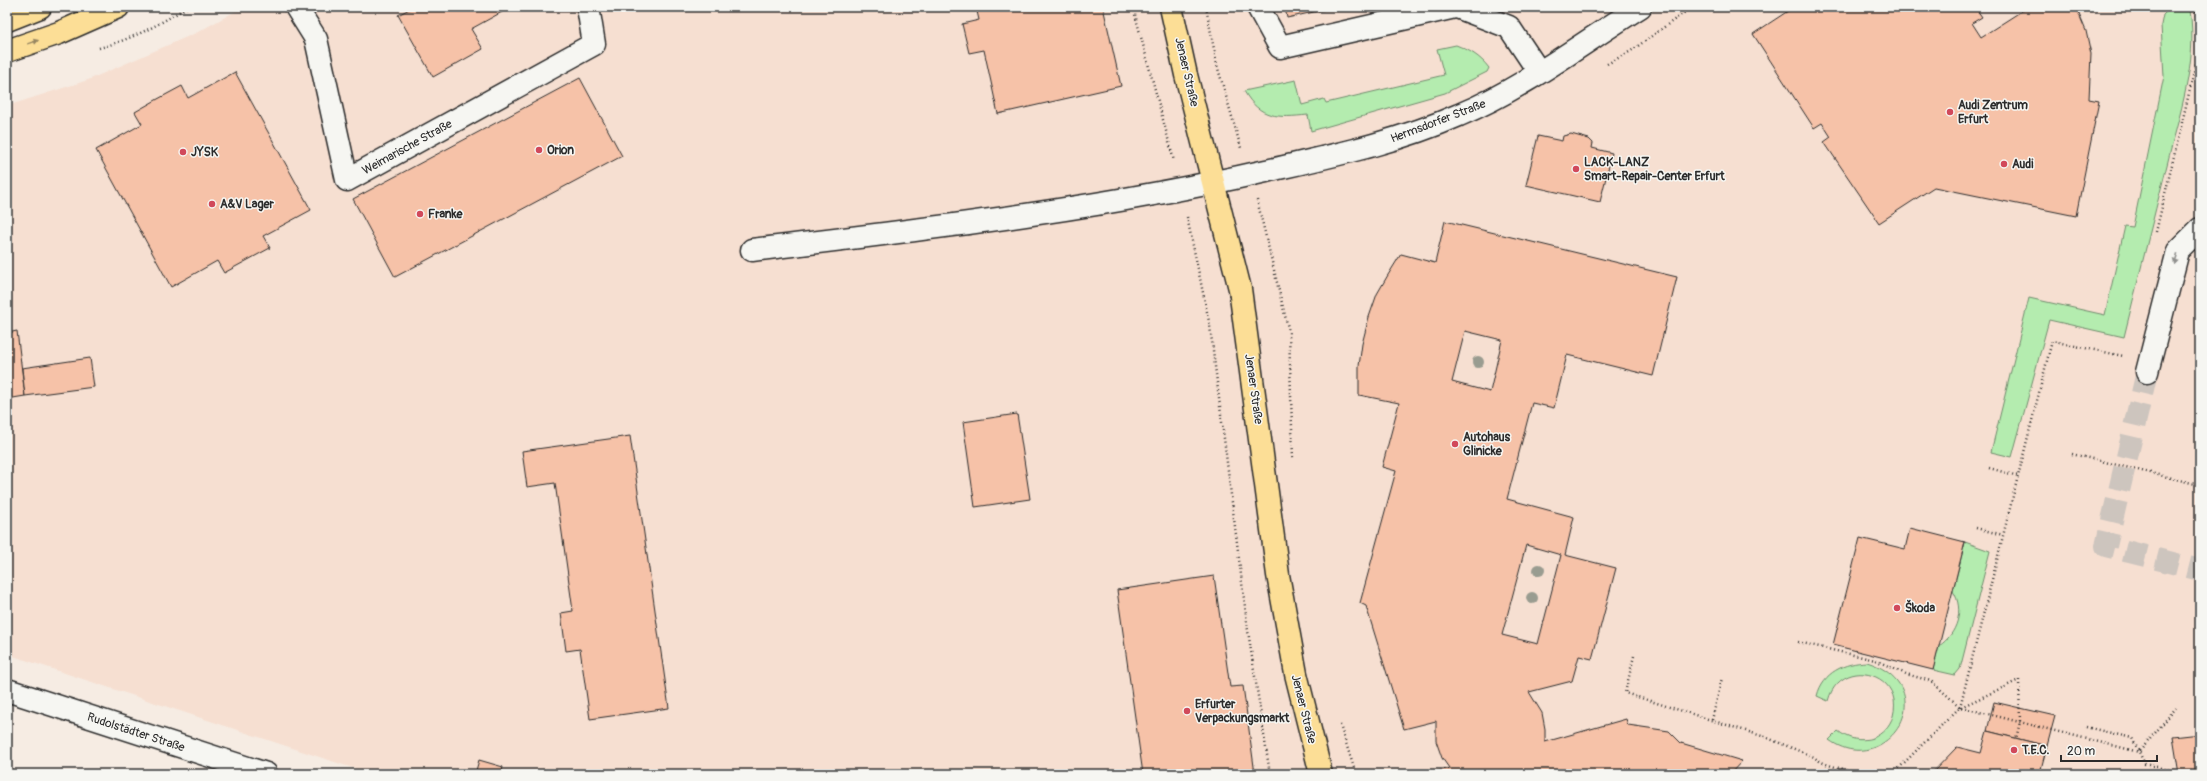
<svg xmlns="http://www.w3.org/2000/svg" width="2207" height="781" font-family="Pangolin,sans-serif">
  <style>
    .built { fill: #f6dfd1 }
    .green { fill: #b4ecaf; stroke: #708c6d }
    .building { fill: #f6c2a8; stroke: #2b2b2b; fill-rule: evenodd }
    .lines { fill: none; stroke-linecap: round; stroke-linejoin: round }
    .minor-tunnel { stroke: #cdc5be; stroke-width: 22; stroke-dasharray: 22 11; stroke-linecap: butt }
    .minor-casing { stroke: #2b2b2b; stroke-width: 25 }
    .major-casing { stroke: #2b2b2b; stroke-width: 25 }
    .path { stroke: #2b2b2b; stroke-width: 2.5; stroke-dasharray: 1 3; stroke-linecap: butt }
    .minor { stroke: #f6f6f2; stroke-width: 22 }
    .major { stroke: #fcde96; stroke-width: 22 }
    .tree { fill: #999c90 }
    .oneway { fill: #948460 }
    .oneway2 { fill: #90908e }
    .poi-dot { fill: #d1495b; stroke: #f6f6f2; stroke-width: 1.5 }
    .labels { text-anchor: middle; stroke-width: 3; stroke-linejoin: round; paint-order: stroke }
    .street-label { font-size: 12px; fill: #2b2b2b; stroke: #f6f6f2 }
    .poi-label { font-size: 12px; font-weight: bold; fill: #2b2b2b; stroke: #f6f6f2; text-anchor: start }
  </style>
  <rect width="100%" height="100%" fill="#f6ece3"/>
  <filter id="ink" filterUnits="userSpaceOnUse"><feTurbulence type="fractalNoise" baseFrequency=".025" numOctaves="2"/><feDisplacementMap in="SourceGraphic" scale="8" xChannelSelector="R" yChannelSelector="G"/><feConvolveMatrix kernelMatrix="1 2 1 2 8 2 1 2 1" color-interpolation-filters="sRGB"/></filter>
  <g filter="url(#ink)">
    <!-- built -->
    <path class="built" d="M243 7H2200V774H371L7 654V106L88 80 198 32Z"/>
    <!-- green -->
    <g class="green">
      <path d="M2176 7H2186L2190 10C2198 62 2179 115 2167 165 2152 223 2138 280 2124 337L2049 320 2012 457 1991 452 2029 298 2105 315 2125 226 2133 227 2164 76 2161 25 2163 15 2170 8Z"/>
      <path d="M1456 45C1469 50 1480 56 1489 68L1487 72 1445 93 1311 131 1308 115C1278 118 1260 119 1244 91L1296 80 1302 105 1324 99 1326 103 1444 75 1437 49Z"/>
      <path d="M1965 542 1990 551 1960 669 1955 675 1933 670 1939 646C1957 634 1965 610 1953 591Z"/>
      <path d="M1867 662C1947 688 1885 781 1829 740L1838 731C1848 739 1860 742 1873 738 1882 734 1890 726 1893 716 1905 672 1840 655 1828 701L1817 696C1823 672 1844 663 1867 662Z"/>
    </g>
    <!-- building -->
    <g class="building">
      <path d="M413 7H511L471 29 483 49 433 77 398 15Z"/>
      <path d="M976 7H1103L1121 86 998 114 984 50 969 53 962 24 979 20Z"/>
      <path d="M1285 7H1336L1287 18Z"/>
      <path d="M1794 7H1975L1982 17 1972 23 1981 37 2028 7H2076L2086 31 2091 54 2089 99 2099 101 2076 216 1934 187 1879 223 1824 142 1831 137 1822 123 1814 128 1753 34Z"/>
      <path d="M235 72 311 210 263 236 270 248 224 273 217 261 171 287 96 150 142 124 135 112 156 100 182 86 188 98Z"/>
      <path d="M580 78 622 156 395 277 353 199Z"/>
      <path d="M1571 134 1589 139 1593 143 1592 148 1612 153 1600 202 1526 185 1538 136 1562 141 1563 136Z"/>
      <path d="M1445 221 1677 277 1653 376 1567 355 1554 408 1532 403 1507 499 1574 517 1565 555 1616 568 1592 659 1579 656 1572 681 1529 692 1542 713 1545 729V742L1626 719 1628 725 1669 731 1681 743 1742 761 1730 774H1430L1449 768 1442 758 1436 741V721L1404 729 1366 606 1360 603 1396 471 1382 467 1399 403 1359 395V366L1362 344 1369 317 1377 294 1388 275 1401 254 1435 263ZM1465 331 1502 340 1490 392 1452 382ZM1526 545 1561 555 1538 644 1502 635Z"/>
      <path d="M17 331 25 396 7 399V333Z"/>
      <path d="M90 358 94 387 25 396 22 368Z"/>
      <path d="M1017 414 1030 499 975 507 963 422Z"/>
      <path d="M630 436 669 708 590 719 580 649 566 651 561 613 573 611 555 483 527 487 522 451Z"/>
      <path d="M1910 528 1965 542 1933 670 1833 645 1860 538 1905 549Z"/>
      <path d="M1214 576 1230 687 1243 686 1255 774H1143L1117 590Z"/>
      <path d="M1994 702 2055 716 2047 746 1987 731Z"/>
      <path d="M1987 731 2047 746 2041 769 2063 774H1931L1957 747 1981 753Z"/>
      <path d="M2200 734V774H2179L2173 737Z"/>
      <path d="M479 760 503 767 501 774H475Z"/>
    </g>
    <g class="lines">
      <!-- minor-tunnel -->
      <path class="minor-tunnel" d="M2147 372 2106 546 2200 570"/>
      <defs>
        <g id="minor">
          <path d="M296 7 316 39 347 180 594 44 588 7"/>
          <path d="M1258 7 1280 47 1455 7"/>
          <path d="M1457 7 1509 27 1539 72"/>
          <path d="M752 250C924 229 1096 210 1266 171 1331 156 1398 142 1459 115 1524 88 1581 44 1640 7"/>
          <path d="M2147 372 2178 251 2200 229"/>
          <path d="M7 690 266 774"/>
        </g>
        <g id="major">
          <path d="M1171 7 1186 75 1240 289 1278 575 1296 674 1321 774"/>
          <path d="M7 20 40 7"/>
          <path d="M7 51 59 33 118 7"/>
        </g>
      </defs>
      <!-- minor casing -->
      <use href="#minor" class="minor-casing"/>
      <!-- major casing -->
      <use href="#major" class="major-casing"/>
      <!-- path -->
      <g class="path">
        <path d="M1133 7 1174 161"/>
        <path d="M1206 7 1217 65 1241 148"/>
        <path d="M2195 7 2200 40"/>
        <path d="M99 48C130 40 159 25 187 7"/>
        <path d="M1607 64 1631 51 1692 7"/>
        <path d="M1257 200 1289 332 1293 460"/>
        <path d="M1187 217 1210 326 1248 631 1270 774"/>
        <path d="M2156 232 2200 47"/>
        <path d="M2072 454 2200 485"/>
        <path d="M1989 468 2018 476"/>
        <path d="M1976 528 2003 535"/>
        <path d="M1798 642 1875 660 1906 674 1931 681 1960 707"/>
        <path d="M1634 656 1625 693 1765 737 1814 757C1828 770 1866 772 1885 774"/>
        <path d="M1960 707 2052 341 2123 356"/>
        <path d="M1961 707 2019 680 2020 722 2016 739"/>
        <path d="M1712 720 1722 678"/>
        <path d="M1340 725 1356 774"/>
        <path d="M2086 727 2132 738 2139 752 2176 708"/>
        <path d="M1893 774 1960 707 2139 752 2145 764 2186 774"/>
      </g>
      <!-- minor -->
      <use href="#minor" class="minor"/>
      <!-- major -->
      <use href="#major" class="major"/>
    </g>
    <!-- trees -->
    <g class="tree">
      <circle cx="1478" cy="362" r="6"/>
      <circle cx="1539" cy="570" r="6"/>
      <circle cx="1532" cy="598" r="6"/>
    </g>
    <!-- one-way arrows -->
    <defs><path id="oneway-solid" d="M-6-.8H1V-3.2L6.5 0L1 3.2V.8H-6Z"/></defs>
    <use class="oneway" href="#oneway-solid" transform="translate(33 42) rotate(-19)"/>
    <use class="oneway2" href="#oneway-solid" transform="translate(2176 259) rotate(106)"/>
  </g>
  <!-- markers -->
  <g class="poi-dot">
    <circle cx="1950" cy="112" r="4"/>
    <circle cx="539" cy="150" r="4"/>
    <circle cx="183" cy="152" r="4"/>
    <circle cx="2004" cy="164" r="4"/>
    <circle cx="1576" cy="169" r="4"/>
    <circle cx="212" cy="204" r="4"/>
    <circle cx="420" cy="214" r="4"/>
    <circle cx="1455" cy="444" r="4"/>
    <circle cx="1897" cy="608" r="4"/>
    <circle cx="1187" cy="711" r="4"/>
    <circle cx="2014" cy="750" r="4"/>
  </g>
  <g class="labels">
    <!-- street labels -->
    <g class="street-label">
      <text transform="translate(1187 72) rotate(77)" y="4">Jenaer Straße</text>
      <text transform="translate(1438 121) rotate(-21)" y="4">Hermsdorfer Straße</text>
      <text transform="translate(407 147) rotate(-29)" y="4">Weimarische Straße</text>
      <text transform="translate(1254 389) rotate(82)" y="4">Jenaer Straße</text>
      <text transform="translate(1304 709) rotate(76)" y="4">Jenaer Straße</text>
      <text transform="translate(136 732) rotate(18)" y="4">Rudolstädter Straße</text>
    </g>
    <!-- poi labels -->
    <g class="poi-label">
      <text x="1958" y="109">Audi Zentrum<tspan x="1958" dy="14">Erfurt</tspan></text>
      <text x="547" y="154">Orion</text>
      <text x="191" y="156">JYSK</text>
      <text x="1584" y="166">LACK-LANZ<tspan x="1584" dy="14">Smart-Repair-Center Erfurt</tspan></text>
      <text x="2012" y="168">Audi</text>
      <text x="220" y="208">A&amp;V Lager</text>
      <text x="428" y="218">Franke</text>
      <text x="1463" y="441">Autohaus<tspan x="1463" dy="14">Glinicke</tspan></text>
      <text x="1905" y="612">Škoda</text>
      <text x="1195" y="708">Erfurter<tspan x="1195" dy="14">Verpackungsmarkt</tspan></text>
      <text x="2022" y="754">T.E.C.</text>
    </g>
  </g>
  <!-- margin -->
  <rect width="2207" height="781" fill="none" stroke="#f6f6f2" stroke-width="24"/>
  <rect x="12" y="12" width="2183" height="757" fill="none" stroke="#2b2b2b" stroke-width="1.5" filter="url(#ink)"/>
  <!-- scale -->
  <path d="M2061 755v6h96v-6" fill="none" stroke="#2b2b2b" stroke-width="2"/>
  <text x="2067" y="755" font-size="12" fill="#2b2b2b" stroke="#f6f6f2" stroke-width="3" paint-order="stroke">20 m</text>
</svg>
